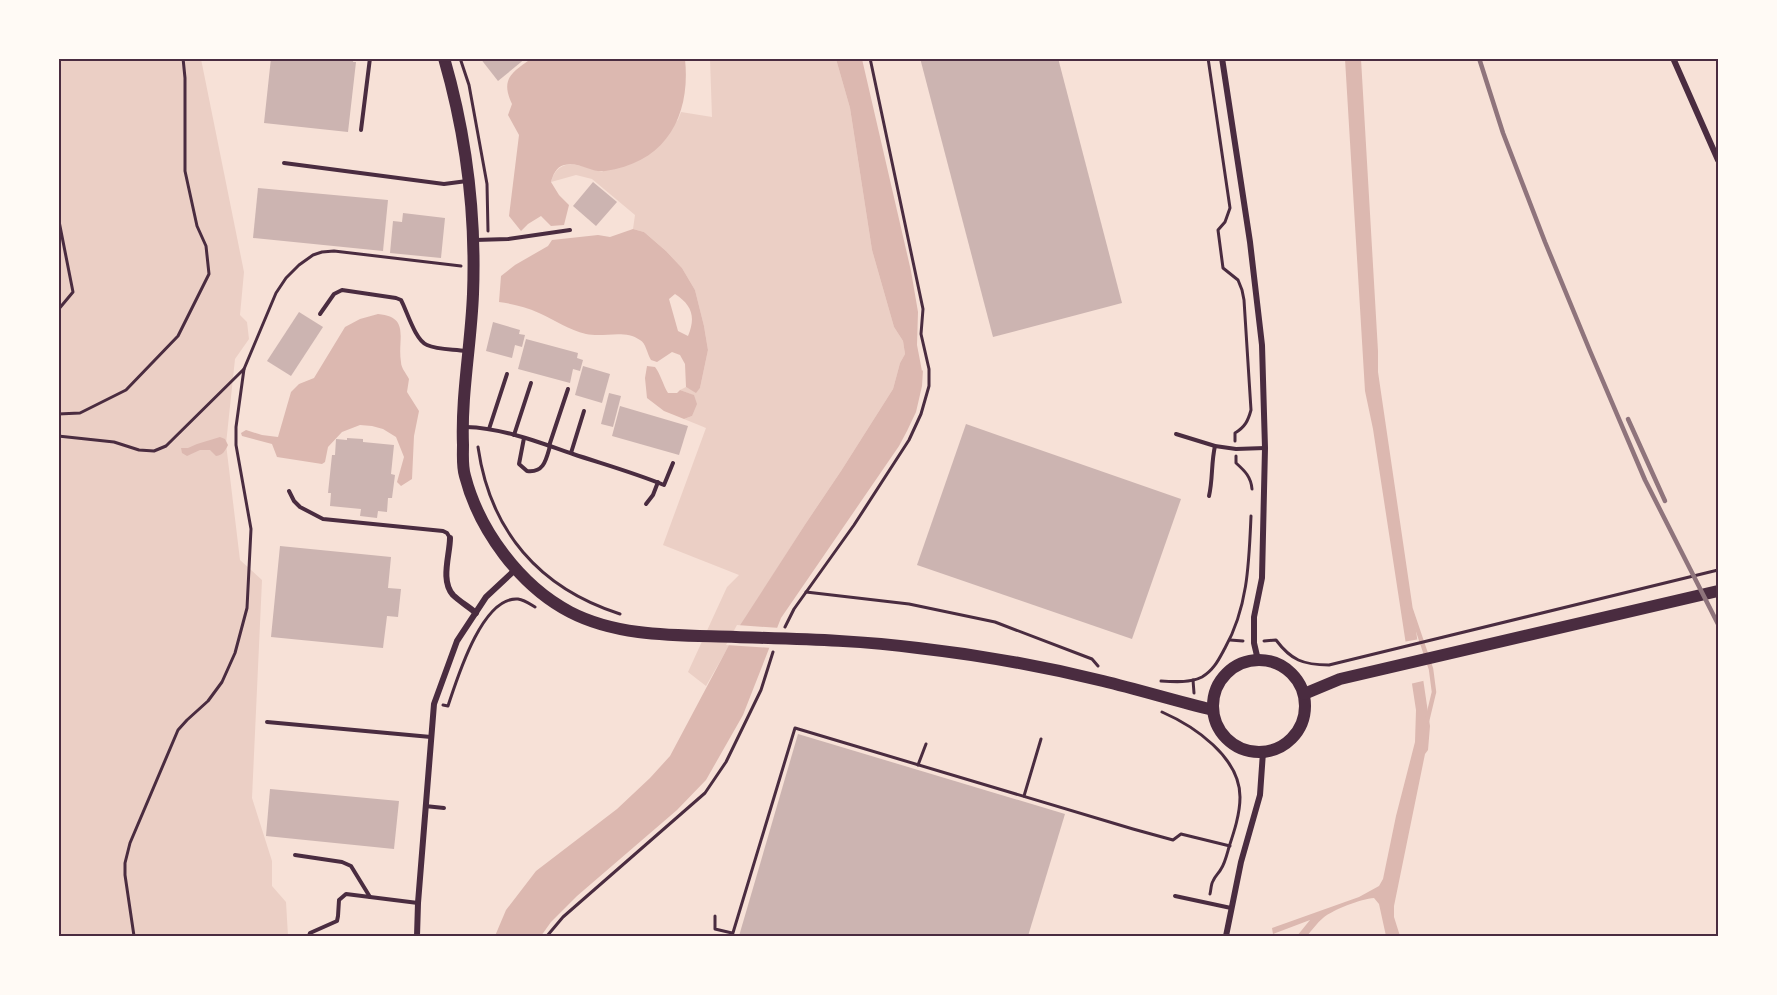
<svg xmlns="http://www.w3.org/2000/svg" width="1777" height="995" font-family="Poppins,sans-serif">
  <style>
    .green { fill: #ebcfc5 }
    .water { fill: #dcb8b0; fill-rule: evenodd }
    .pier { fill: #f7e1d7 }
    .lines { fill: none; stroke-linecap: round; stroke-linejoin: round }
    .stream { stroke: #dcb8b0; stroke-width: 4.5 }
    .building { fill: #ccb4b1 }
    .path { stroke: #4a2c40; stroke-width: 3 }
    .service { stroke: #4a2c40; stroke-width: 4 }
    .minor { stroke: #4a2c40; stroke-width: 6 }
    .primary { stroke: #4a2c40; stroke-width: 12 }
    .rail { stroke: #8f747c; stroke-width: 4.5 }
    .neatline { fill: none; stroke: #4a2c40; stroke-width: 2 }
  </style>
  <rect width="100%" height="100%" fill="#f7e1d7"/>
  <!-- green -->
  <g class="green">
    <path d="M58 59H201L244 272 240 315 247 322 249 339 235 359 226 444 240 560 262 580 252 798 272 861V886L286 902 288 936H59Z"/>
    <path d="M710 59H836L850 108 872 250 894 327 903 341 905 354 900 363 893 389 841 471 806 523 738 630 706 686 688 672 727 587 739 575 663 545 706 428 684 419 692 416 693 395 680 390 686 387 696 392 700 388 708 350 704 326 695 290 682 268 666 251 644 232 633 229 635 215 592 179 576 175 551 182C559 155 581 166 602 172L678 120 681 112 712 117Z"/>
  </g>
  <!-- water -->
  <g class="water">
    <path d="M531 59H685C691 116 666 163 605 171 591 173 579 161 564 165 556 167 553 175 551 182L559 195 569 205 564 225 551 226 541 216 528 224 521 231 509 216 519 135 508 115 512 104C500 79 512 72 531 59Z"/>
    <path d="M836 59H862L911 271 918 312 917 345 922 371 923 370 922 386 916 412 907 431 899 446 781 618 743 715 706 780 677 810 577 896 551 922 541 936H495L506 910 536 871 617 809 650 778 670 756 737 630 806 523 841 471 893 389 900 363 905 354 903 341 894 327 872 250 850 108Z"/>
    <path d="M1345 59H1361L1378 351V372L1430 726 1428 750 1425 754 1394 906V917L1400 936H1386L1379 904 1374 898C1361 899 1334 909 1323 918 1317 923 1312 930 1307 936H1297L1310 920 1273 934 1272 928 1359 897 1379 886 1383 879 1396 816 1415 742 1416 710 1373 429 1365 391Z"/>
    <path d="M633 229 644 232 666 251 682 268 695 290 704 326 708 350 700 388 696 393 686 387 685 364 680 355 672 352 657 362 651 360C647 354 646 343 640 340 624 329 604 338 586 334 569 330 555 320 539 313 526 307 513 304 499 302L501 276 515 265 548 246 552 240 598 235 610 237ZM675 294C692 305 696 317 688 336L678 331 669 299Z"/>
    <path d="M378 314C411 317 397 339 401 362 401 368 406 373 409 379L407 392 419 411 414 436 412 479 401 486 397 482 404 457 396 437 383 429 372 426 360 425 342 432 328 447 325 462 322 464 277 457 272 444 242 436 241 433 246 430 262 435 278 437 291 392 299 384 314 378 345 327 360 319Z"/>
    <path d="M647 366 655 367C661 375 663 385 668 393H677L680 390 694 395 697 404 692 416 684 419 664 411 647 398 645 378Z"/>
    <path d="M220 437 225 439 228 445C225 451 223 455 216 456L210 450H200L187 456 182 453 181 448H188L197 444Z"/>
  </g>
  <!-- pier -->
  <g class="pier">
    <path d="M737 625 780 628 772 648 726 645Z"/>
    <path d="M1420 639 1427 680 1410 684 1403 642Z"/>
  </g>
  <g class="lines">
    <!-- stream -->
    <path class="stream" d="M1411 610 1431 669 1434 692 1427 721"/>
  </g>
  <!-- building -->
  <g class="building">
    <path d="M271 58 337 60V58H354L353 62H356L348 132 264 123Z"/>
    <path d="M480 58H526L498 81Z"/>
    <path d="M920 58H1058L1122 303 993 337Z"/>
    <path d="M593 182 617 202 596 226 573 206Z"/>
    <path d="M258 188 388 200 383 251 253 238Z"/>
    <path d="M403 213 445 218 441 258 390 253 393 221 402 222Z"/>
    <path d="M299 312 323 327 291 376 267 361Z"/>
    <path d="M493 322 520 330 519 334 525 335 522 347 515 345 512 358 486 351Z"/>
    <path d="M526 339 578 353 577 358 583 360 580 371 573 369 570 383 518 369Z"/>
    <path d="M583 366 610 374 602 403 575 395Z"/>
    <path d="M609 393 621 396 613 427 601 424Z"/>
    <path d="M620 406 688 426 679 455 612 436Z"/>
    <path d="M966 424 1181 499 1132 639 917 565Z"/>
    <path d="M347 438 363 439V442L394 445 391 474 395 475 392 498H388L387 512 378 511 377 518 360 516 361 509 330 506 331 493H328L332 455H335L336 439 347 440Z"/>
    <path d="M280 546 391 557 388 588 401 589 398 617 387 616 383 648 271 637Z"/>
    <path d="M798 734 1065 814 1028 936H739Z"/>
    <path d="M270 789 399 801 394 849 266 836Z"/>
  </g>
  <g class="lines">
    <!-- path -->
    <g class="path">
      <path d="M460 58 469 85 487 184 488 231"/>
      <path d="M1208 58 1230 208 1225 222 1218 230 1223 268 1238 280 1242 290 1244 300 1251 410C1248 421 1245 427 1235 433V441"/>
      <path d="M58 60 60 58"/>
      <path d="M58 216 73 292 58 310"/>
      <path d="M58 414 80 413 126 390 178 336 209 274 206 246 197 226 185 171V78L183 58"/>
      <path d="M58 436 114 442 139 450 154 451 166 446 244 369 276 293 286 278 299 265 313 255 322 252 334 251 461 266"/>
      <path d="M478 447C490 531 539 588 620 614"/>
      <path d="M1236 456V463C1245 471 1251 477 1252 489"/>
      <path d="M806 592 909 604 995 622 1092 659 1098 666"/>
      <path d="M785 627 794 609 854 525 909 440 921 414 929 386V369L921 334 923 309 870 58"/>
      <path d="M1230 640 1243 641"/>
      <path d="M1264 641 1276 640C1291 660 1303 665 1329 665L1718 570"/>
      <path d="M1193 680 1194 693"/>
      <path d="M1161 681C1174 682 1191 683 1202 677 1214 670 1219 659 1225 648 1248 607 1249 562 1251 516"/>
      <path d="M443 705 448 706C457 679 482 596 518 599 525 600 530 604 535 607"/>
      <path d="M1162 712C1194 726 1240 757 1240 797 1240 814 1234 832 1229 847 1227 854 1225 863 1221 869 1219 873 1215 876 1213 881 1211 884 1211 890 1210 894"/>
      <path d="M918 765 926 744"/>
      <path d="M1024 796 1041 739"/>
      <path d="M715 916V929L732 933"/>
      <path d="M134 936 125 875V863L130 843 178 730 187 720 208 701 222 682 235 653 247 608 251 529 236 445V427L244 369"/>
      <path d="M547 936 563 917 705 793 726 762 761 690 773 652"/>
      <path d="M732 936 795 728 1133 829 1173 840 1181 834 1230 846"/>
    </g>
    <!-- service -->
    <g class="service">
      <path d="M361 130 370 58"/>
      <path d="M284 163 444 184 467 181"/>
      <path d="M475 240 508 239 570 230"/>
      <path d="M320 314 334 294 342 290 396 298 401 300C407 311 415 340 427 345 438 350 454 349 466 351"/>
      <path d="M466 427C503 428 538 442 573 454 603 464 635 473 664 485L673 463"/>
      <path d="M489 429 507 374"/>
      <path d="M1176 434 1215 446 1236 449 1265 448"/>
      <path d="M514 435 531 383"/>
      <path d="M524 438 519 464 527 471C544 473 546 460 550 446"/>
      <path d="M549 446 568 389"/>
      <path d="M571 453 584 411"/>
      <path d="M289 491 294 501 300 507 323 519 443 531 447 533 450 538"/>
      <path d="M1209 496C1213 479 1211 463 1215 446"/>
      <path d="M646 504 653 495 658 482"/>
      <path d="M267 722 431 737"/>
      <path d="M425 806 444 808"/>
      <path d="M295 855 342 862 351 866 370 897"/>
      <path d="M1175 896 1231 908"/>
      <path d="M309 936 310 933 337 921 338 916 339 900 346 894 418 903"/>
    </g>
    <!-- minor -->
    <g class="minor">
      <path d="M1222 58 1250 242 1262 345 1265 448 1262 578 1254 617V643L1258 660"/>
      <path d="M1673 58 1718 160"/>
      <path d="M450 538C450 555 440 580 453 595 459 601 469 607 476 613"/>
      <path d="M417 936 418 903 434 704 457 641 486 597 516 569"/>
      <path d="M1226 936 1241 862 1260 795 1263 752"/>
    </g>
    <!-- primary -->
    <g class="primary">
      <path d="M444 58C466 134 476 216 473 294 471 345 461 395 463 445 463 455 462 466 465 476 479 530 520 586 570 612 620 638 681 635 736 637 796 639 858 640 918 648 980 655 1042 666 1103 681 1140 690 1176 701 1213 710"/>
      <circle cx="1259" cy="706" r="46"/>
      <path d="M1304 694 1340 679 1718 591"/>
    </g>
    <!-- rail -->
    <g class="rail">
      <path d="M1479 58 1503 133 1545 242 1590 351 1645 480 1718 624"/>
      <path d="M1628 419 1665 501"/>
    </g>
  </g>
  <!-- border -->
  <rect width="1777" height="995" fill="none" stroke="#fffaf5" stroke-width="120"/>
  <rect x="60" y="60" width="1657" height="875" class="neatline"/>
</svg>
